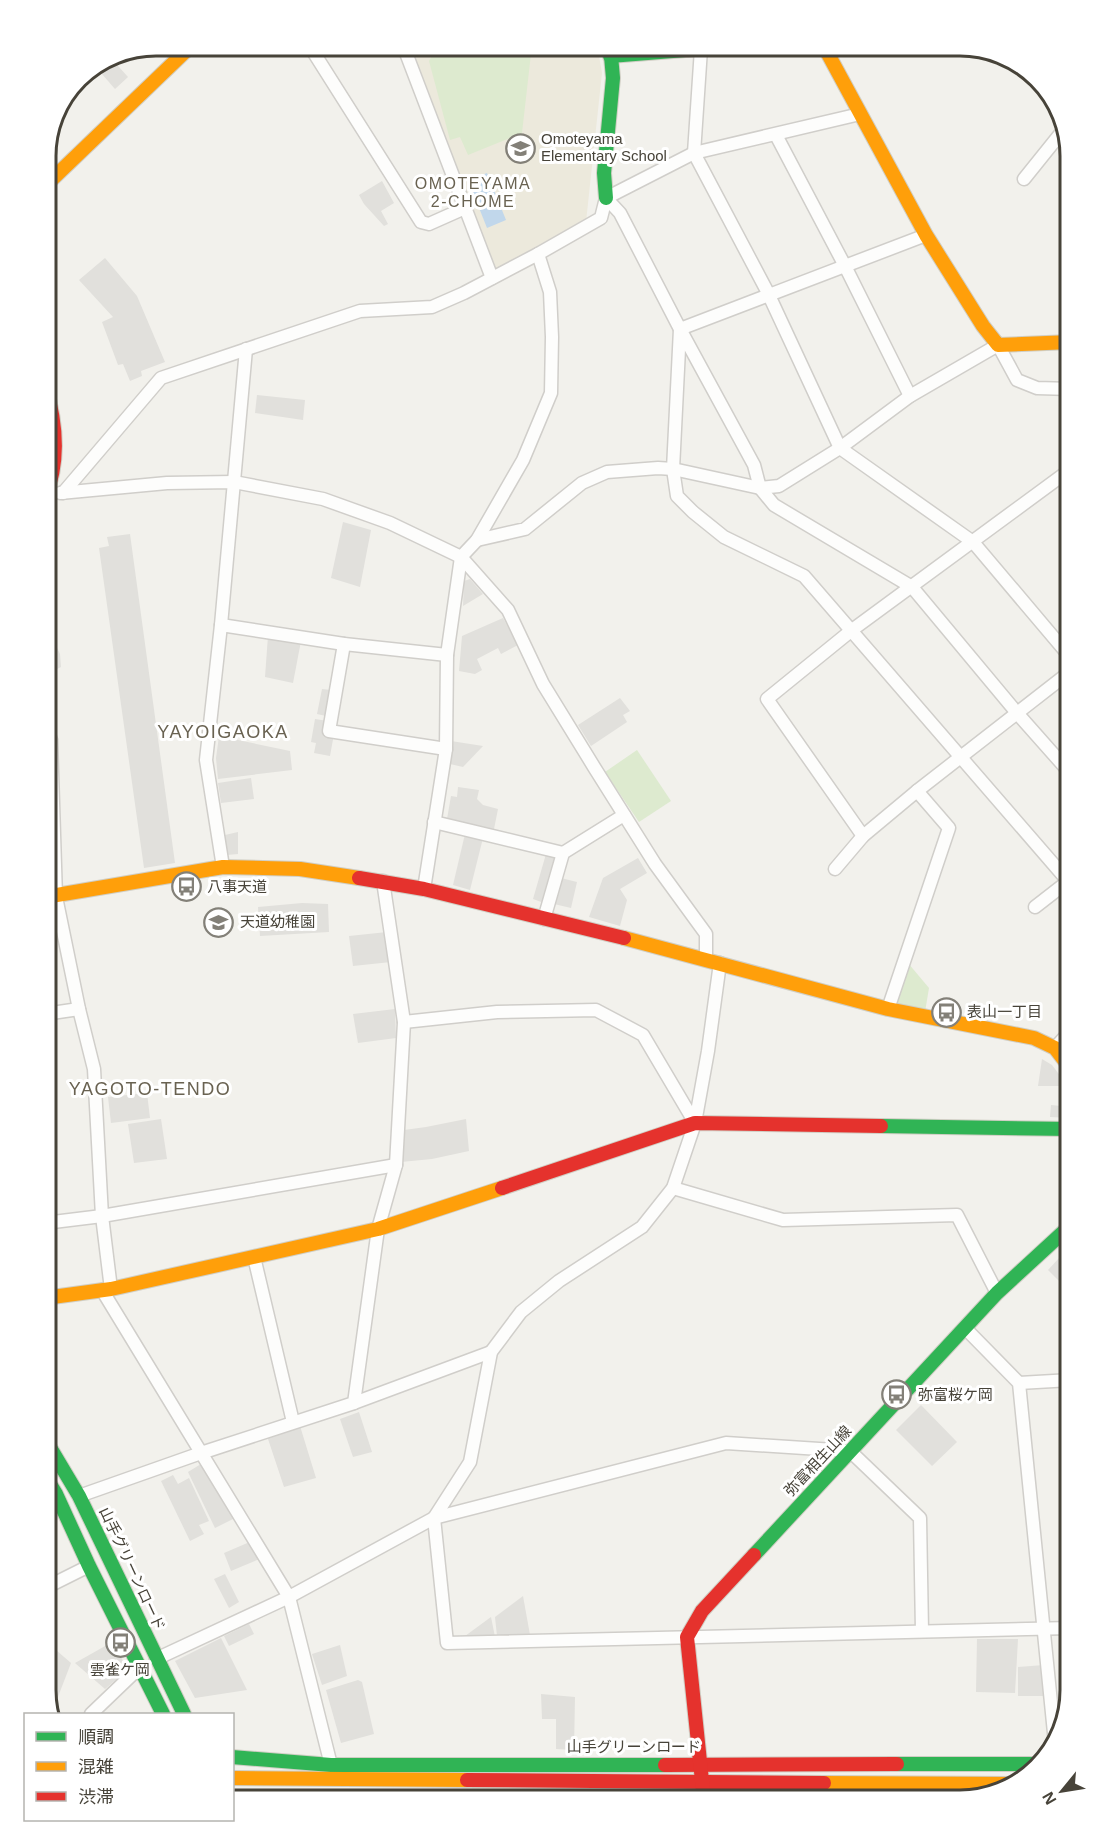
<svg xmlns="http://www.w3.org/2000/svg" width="1116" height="1845" font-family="Helvetica,'Noto Sans JP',sans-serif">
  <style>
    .education { fill: #ece9dc }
    .green { fill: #ddeacf }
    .parking { fill: #e1e0dc }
    .water { fill: #c1d7eb }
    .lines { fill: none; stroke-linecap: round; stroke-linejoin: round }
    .street-casing { stroke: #d0ceca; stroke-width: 15 }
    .fast-casing { stroke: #d0cec4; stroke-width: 16 }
    .slow-casing { stroke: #d0cec4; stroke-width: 16 }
    .jam-casing { stroke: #d0cec4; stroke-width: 16 }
    .street { stroke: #fdfdfc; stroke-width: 12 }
    .fast { stroke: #30b455; stroke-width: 14 }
    .slow { stroke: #ff9f0a; stroke-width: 14 }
    .jam { stroke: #e5322d; stroke-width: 14 }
    .labels { text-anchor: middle; stroke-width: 6; stroke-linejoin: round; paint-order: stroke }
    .poi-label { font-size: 15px; fill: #474339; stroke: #fff; text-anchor: start }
    .street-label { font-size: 15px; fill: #474339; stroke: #fff }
    .neighbourhood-label { font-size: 16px; letter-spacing: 1.5px; fill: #696251; stroke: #fff }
    .quarter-label { font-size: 18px; letter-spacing: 1.5px; fill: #696251; stroke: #fff }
    .rim { fill: none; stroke: #474339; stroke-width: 3 }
  </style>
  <rect width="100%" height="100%" fill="#f2f1ec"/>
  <!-- education -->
  <path class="education" d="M421 45H597L602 73 586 222 498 270H494L412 62 413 54Z"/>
  <!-- green -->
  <g class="green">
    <path d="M438 45H532L522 133 468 155 460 137 450 140 429 61Z"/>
    <path d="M637 750 671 801 639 822 605 772Z"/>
    <path d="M908 963 929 988 925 1012 894 1006Z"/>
  </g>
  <!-- parking -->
  <g class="parking">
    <path d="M109 56 128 77 115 89 95 66Z"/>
    <path d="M382 181 394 203 381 211 388 224 384 226 364 204 359 195Z"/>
    <path d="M105 258 137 296 165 362 141 371 142 376 130 381 123 364 118 365 102 322 113 317 79 280Z"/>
    <path d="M257 395 305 400 303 420 255 413Z"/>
    <path d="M343 522 371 530 360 587 331 578Z"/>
    <path d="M130 534 175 863 144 868 99 548 109 546 107 537Z"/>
    <path d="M470 579 483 594 463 606 464 581Z"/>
    <path d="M45 601 54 628 49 631 60 654 61 667 45 675Z"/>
    <path d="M503 618 518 645 501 654 498 648 477 659 482 670 475 674 459 671 462 636Z"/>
    <path d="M268 636 301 641 293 683 265 677Z"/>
    <path d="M322 689 331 690 326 716 317 714Z"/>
    <path d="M620 698 630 711 623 715 627 722 591 746 578 725Z"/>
    <path d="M315 719 328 721 334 734 330 756 314 753 316 743 311 742Z"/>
    <path d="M219 736 290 751 292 770 218 779 216 758Z"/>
    <path d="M451 741 483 746 463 767 450 764Z"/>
    <path d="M251 778 254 799 221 803 218 783Z"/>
    <path d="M458 787 479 790 477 799 483 805 498 809 494 829 447 819 451 796 457 797Z"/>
    <path d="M238 832V854L227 855 225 835Z"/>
    <path d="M465 834 483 838 470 890 453 885Z"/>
    <path d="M546 854 557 858 544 903 533 899Z"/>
    <path d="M638 858 647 873 620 889 627 900 620 926 589 917 603 878Z"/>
    <path d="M561 878 577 882 571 908 554 904Z"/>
    <path d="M302 903 328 904 329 932 260 936 258 907Z"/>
    <path d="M387 932 391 962 353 966 349 936Z"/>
    <path d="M395 1009 396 1038 358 1043 353 1014Z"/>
    <path d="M1042 1059 1052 1065 1068 1086H1038Z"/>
    <path d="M147 1093 150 1118 111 1123 108 1097Z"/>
    <path d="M1051 1105 1071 1107V1118L1050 1117Z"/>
    <path d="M161 1119 167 1159 134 1163 128 1124Z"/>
    <path d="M466 1119 469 1151 432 1159 401 1162 404 1130 426 1127Z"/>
    <path d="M1060 1257 1071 1268V1293L1048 1270Z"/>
    <path d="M921 1405 957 1442 932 1466 896 1430Z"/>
    <path d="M359 1412 372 1452 353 1457 340 1419Z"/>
    <path d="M300 1426 316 1478 284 1487 267 1436Z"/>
    <path d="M201 1464 235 1518 215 1528 188 1472Z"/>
    <path d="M173 1475 178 1484 189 1478 209 1521 199 1525 204 1534 190 1541 161 1481Z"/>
    <path d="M252 1541 262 1558 231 1571 224 1553Z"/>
    <path d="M225 1574 239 1602 229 1608 214 1579Z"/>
    <path d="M523 1596 530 1635 497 1636 495 1617Z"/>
    <path d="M491 1617 495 1637 461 1639Z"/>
    <path d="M249 1624 254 1634 229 1646 224 1636Z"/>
    <path d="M221 1638 247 1690 195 1698 175 1661Z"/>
    <path d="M977 1639H1018L1015 1693 976 1692Z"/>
    <path d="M114 1641 127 1670 105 1689 75 1663Z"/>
    <path d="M49 1644 71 1663 56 1702 48 1700 45 1689V1648Z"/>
    <path d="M340 1645 347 1676 322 1685 312 1654Z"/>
    <path d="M1044 1665 1047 1696H1018V1667Z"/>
    <path d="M358 1680 362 1682 374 1734 341 1743 326 1690Z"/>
    <path d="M541 1694 575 1697 574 1750 556 1749V1719H542Z"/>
  </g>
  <!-- water -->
  <path class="water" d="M487 173 506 220 487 228 468 180Z"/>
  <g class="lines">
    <defs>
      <g id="street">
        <path d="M309 45 421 222 429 224 465 208"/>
        <path d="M403 45 492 278"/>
        <path d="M701 49 694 153 767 291 840 448 973 542 1071 658"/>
        <path d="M776 135 845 266 910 396"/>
        <path d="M1024 179 1065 128"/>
        <path d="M606 198 620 213 680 329 754 465 760 488 774 505 912 587 1017 713 1071 774"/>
        <path d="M926 235 680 329 673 469 677 496 693 512 724 537 804 576 1068 881"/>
        <path d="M60 493 167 483 234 482 323 499 390 523 461 557 508 610 543 684 594 767 655 864 706 934V960"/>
        <path d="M63 493 161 378 360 311 432 307 464 293 538 254 601 218 606 198 694 153 860 114"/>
        <path d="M477 540 525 529 582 483 607 472 658 468 673 469 760 488 779 486 840 448 910 396 998 345 1017 380 1037 388 1071 389"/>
        <path d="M221 625 344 644 447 655"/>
        <path d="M344 644 329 731 446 749"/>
        <path d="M45 723 51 740 56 897 79 1009 94 1069 102 1216 111 1289"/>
        <path d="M434 822 563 853"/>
        <path d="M863 836 767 699 852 630 1071 469"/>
        <path d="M223 867 206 760 221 625 246 349"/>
        <path d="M835 869 863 836 917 791 1071 671"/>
        <path d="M424 889 446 749 447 655 461 557 477 540 523 460 551 393 552 337 550 292 538 254"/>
        <path d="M1035 907 1071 879"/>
        <path d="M544 919 563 853 624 815"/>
        <path d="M720 963 708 1051 695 1123 673 1188 642 1227 559 1281 521 1312 491 1352 470 1462 434 1518 447 1643 1071 1628"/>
        <path d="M888 1009 949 828 917 791"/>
        <path d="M45 1014 79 1009"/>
        <path d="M404 1022 497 1012 596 1010 643 1035 695 1123"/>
        <path d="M1055 1048 1071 1030"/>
        <path d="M673 1188 783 1220 957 1215 997 1293"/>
        <path d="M45 1223 102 1216 396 1165"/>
        <path d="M254 1257 293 1422"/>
        <path d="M102 1290 289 1597 331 1765"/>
        <path d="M965 1328 1019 1383 1055 1743"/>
        <path d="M1019 1383 1071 1380"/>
        <path d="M354 1403 491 1352"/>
        <path d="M79 1496 201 1453 354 1403 378 1229 396 1165 404 1022 383 881"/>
        <path d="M45 1588 89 1566"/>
        <path d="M156 1659 289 1597 434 1518 726 1443 850 1451 920 1518 922 1631"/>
        <path d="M91 1714 139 1668"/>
      </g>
      <g id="fast">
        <path d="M610 56 748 45"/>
        <path d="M606 198 604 173 613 78 610 45"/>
        <path d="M881 1126 1071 1129"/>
        <path d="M45 1439 79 1496 184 1714"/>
        <path d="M45 1476 56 1494 89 1566 163 1714"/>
        <path d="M754 1555 997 1293 1071 1225"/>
        <path d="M232 1757 331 1765H665"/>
        <path d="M897 1764H1036"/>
      </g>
      <g id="slow">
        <path d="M821 45 827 52 926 235 983 326 998 345 1071 342"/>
        <path d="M45 186 192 45"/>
        <path d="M45 897 223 867 300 869 359 878"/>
        <path d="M624 938 888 1009 1034 1038 1055 1048 1071 1069"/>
        <path d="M45 1298 111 1289 378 1229 502 1188"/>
        <path d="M232 1778 467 1780"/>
        <path d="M824 1783 1014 1784"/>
      </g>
      <g id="jam">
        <path d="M45 385C56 421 60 461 45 497"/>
        <path d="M359 878 424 889 624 938"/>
        <path d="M502 1188 695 1123 881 1126"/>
        <path d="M665 1765 897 1764"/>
        <path d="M467 1780 824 1783"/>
        <path d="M704 1800 687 1637 702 1611 754 1555"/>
      </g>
    </defs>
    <!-- street casing -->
    <use href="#street" class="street-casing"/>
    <!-- fast casing -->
    <use href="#fast" class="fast-casing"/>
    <!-- slow casing -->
    <use href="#slow" class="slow-casing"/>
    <!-- jam casing -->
    <use href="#jam" class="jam-casing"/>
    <!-- street -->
    <use href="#street" class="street"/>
    <!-- fast -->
    <use href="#fast" class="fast"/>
    <!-- slow -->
    <use href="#slow" class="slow"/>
    <!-- jam -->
    <use href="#jam" class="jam"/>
  </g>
  <!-- icons -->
  <defs>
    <symbol id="school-ring" viewBox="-11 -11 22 22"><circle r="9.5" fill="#fff" stroke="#838078" stroke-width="1.5"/><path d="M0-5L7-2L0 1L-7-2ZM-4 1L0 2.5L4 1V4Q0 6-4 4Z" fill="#838078"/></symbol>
    <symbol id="bus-ring" viewBox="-11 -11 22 22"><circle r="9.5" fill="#fff" stroke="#838078" stroke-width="1.5"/><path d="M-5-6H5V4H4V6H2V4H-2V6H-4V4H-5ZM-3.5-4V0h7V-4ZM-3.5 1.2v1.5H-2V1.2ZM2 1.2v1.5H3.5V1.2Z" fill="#838078"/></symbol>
  </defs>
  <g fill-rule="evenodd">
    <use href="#school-ring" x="504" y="132" width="33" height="33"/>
    <use href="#bus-ring" x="170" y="870" width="33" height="33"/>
    <use href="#school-ring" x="202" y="906" width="33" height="33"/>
    <use href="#bus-ring" x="930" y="996" width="33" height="33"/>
    <use href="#bus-ring" x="880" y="1378" width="33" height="33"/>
    <use href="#bus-ring" x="104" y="1626" width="33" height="33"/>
  </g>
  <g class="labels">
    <!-- poi labels -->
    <g class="poi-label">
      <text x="541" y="144">Omoteyama<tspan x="541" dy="17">Elementary School</tspan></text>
      <text x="207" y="892">八事天道</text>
      <text x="240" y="927">天道幼稚園</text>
      <text x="967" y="1017">表山一丁目</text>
      <text x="918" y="1400">弥富桜ケ岡</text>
      <text x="120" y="1675" text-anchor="middle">雲雀ケ岡</text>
    </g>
    <!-- street labels -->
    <g class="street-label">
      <text transform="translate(818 1461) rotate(-47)" y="5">弥富相生山線</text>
      <text transform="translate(132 1569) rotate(65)" y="5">山手グリーンロード</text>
      <text x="634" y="1752">山手グリーンロード</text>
    </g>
    <!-- neighbourhood labels -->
    <g class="neighbourhood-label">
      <text x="473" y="189">OMOTEYAMA<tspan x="473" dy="18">2-CHOME</tspan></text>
    </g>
    <!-- quarter labels -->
    <g class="quarter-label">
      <text x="223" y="738">YAYOIGAOKA</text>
      <text x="150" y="1095">YAGOTO-TENDO</text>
    </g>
  </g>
  <!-- crop -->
  <path d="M0 0H1116V1845H0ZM156 56H960A100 100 0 0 1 1060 156V1690A100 100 0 0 1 960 1790H156A100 100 0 0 1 56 1690V156A100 100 0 0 1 156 56Z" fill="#fff" fill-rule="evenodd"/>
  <path class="rim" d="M156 56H960A100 100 0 0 1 1060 156V1690A100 100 0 0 1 960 1790H156A100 100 0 0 1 56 1690V156A100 100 0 0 1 156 56Z"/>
  <!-- legend -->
  <rect x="24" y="1713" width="210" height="108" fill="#ffffff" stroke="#b5b4b0" stroke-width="1.5"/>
  <rect x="36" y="1732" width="30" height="9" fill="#30b455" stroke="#b5b4b0" stroke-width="1.5"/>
  <text x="78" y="1743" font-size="18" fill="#474339">順調</text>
  <rect x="36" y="1762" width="30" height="9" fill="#ff9f0a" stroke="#b5b4b0" stroke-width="1.5"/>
  <text x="78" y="1773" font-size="18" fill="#474339">混雑</text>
  <rect x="36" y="1792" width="30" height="9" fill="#e5322d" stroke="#b5b4b0" stroke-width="1.5"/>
  <text x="78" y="1803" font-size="18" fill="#474339">渋滞</text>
  <!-- north arrow -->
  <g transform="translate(1062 1791) rotate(240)" stroke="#ffffff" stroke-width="4.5" paint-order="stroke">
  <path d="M0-4.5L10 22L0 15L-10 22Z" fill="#474339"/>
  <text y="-9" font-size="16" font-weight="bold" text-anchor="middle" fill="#474339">N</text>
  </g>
</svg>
